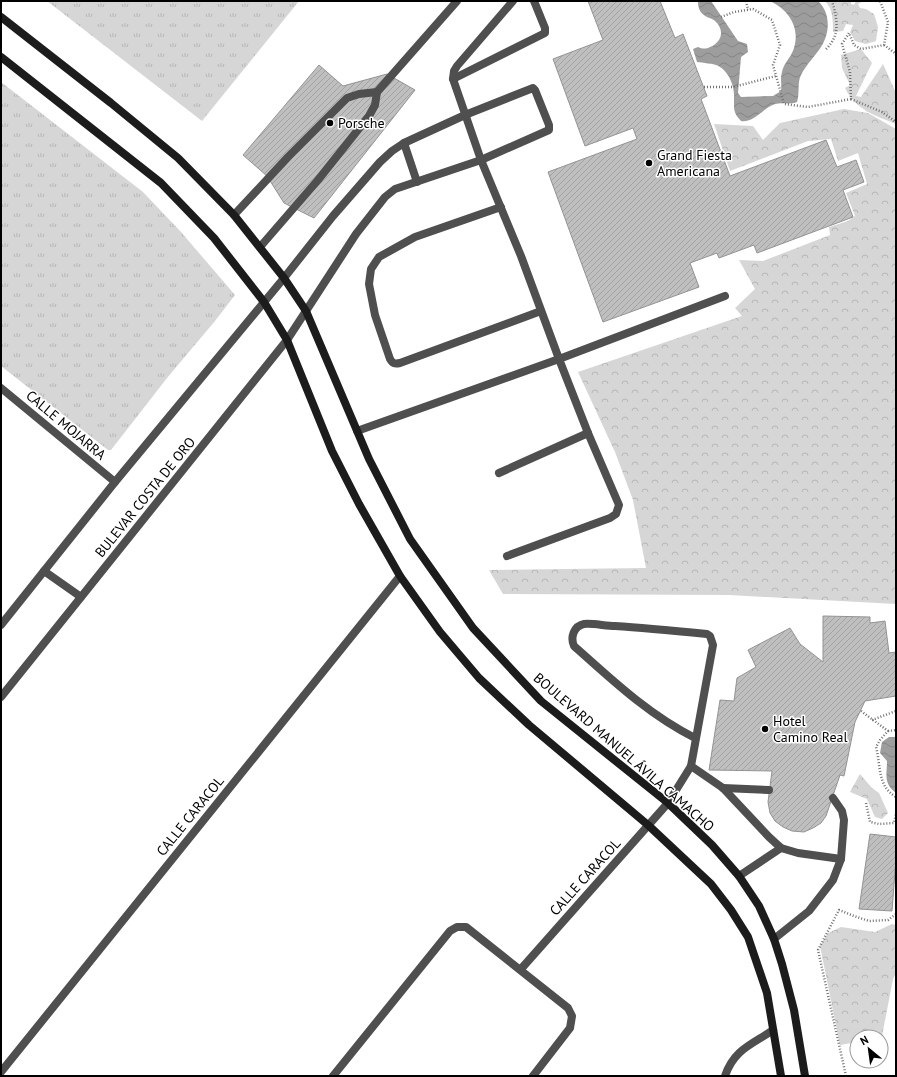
<svg xmlns="http://www.w3.org/2000/svg" width="897" height="1077" font-family="'PT Sans',sans-serif">
  <style>
    .grass { fill: url(#grass-tufts) }
    .park { fill: url(#park-crowns) }
    .water { fill: url(#water-waves) }
    .building { fill: url(#building-hatch); stroke: #939393 }
    .lines { fill: none; stroke-linecap: round; stroke-linejoin: round }
    .path { stroke: #717171; stroke-width: 2.5; stroke-dasharray: 1 2; stroke-linecap: butt }
    .service { stroke: #4f4f4f; stroke-width: 8 }
    .minor { stroke: #4f4f4f; stroke-width: 8 }
    .tertiary { stroke: #4f4f4f; stroke-width: 8 }
    .secondary { stroke: #1c1c1c; stroke-width: 8 }
    .poi-dot { fill: #000; stroke: #fff; stroke-width: 1.5 }
    .labels { text-anchor: middle; stroke-width: 3; stroke-linejoin: round; paint-order: stroke }
    .poi-label { font-size: 14px; fill: #000; stroke: #fff; text-anchor: start }
    .street-label { font-size: 14px; fill: #000; stroke: #fff }
  </style>
  <defs>
    <pattern id="grass-tufts" width="24" height="20" patternUnits="userSpaceOnUse"><rect width="24" height="20" fill="#d6d6d6"/><path d="M3 7l-1-3M5 7V3M7 7l1-3M15 17l-1-3M17 17v-4M19 17l1-3" fill="none" stroke="#b6b6b6"/></pattern>
    <pattern id="park-crowns" width="20" height="18" patternUnits="userSpaceOnUse"><rect width="20" height="18" fill="#d6d6d6"/><path d="M2 6a3 3 0 1 1 6 0M12 15a3 3 0 1 1 6 0" fill="none" stroke="#b6b6b6"/></pattern>
    <pattern id="water-waves" width="16" height="10" patternUnits="userSpaceOnUse"><rect width="16" height="10" fill="#9d9d9d"/><path d="M0 5q4-4 8 0t8 0" fill="none" stroke="#858585"/></pattern>
    <pattern id="building-hatch" width="6" height="6" patternUnits="userSpaceOnUse"><rect width="6" height="6" fill="#bfbfbf"/><path d="M-1 1l2-2M0 6l6-6M5 7l2-2" fill="none" stroke="#a2a2a2"/></pattern>
  </defs>
  <rect width="100%" height="100%" fill="#fff"/>
  <!-- grass -->
  <g class="grass">
    <path d="M47 1H299L202 121Z"/>
    <path d="M1 82 143 192 181 232 235 295 215 321 167 378 111 450H108L1 366Z"/>
  </g>
  <!-- park -->
  <g class="park">
    <path d="M825 1H851V4L854 5 856 1H863L858 4 860 8 866 9 874 14 878 27 876 41 866 44 855 41 850 32 853 25 846 24 843 31 833 32C833 23 833 8 825 1Z"/>
    <path d="M861 49 872 63 856 96 861 97 883 64 896 93V124C874 115 856 110 845 88L850 85 842 68 841 55Z"/>
    <path d="M844 109 868 113 896 129V604L729 595 503 594 489 570 646 568 633 500 615 452 578 372 742 316 735 308 755 289 739 260 763 261 830 235 829 227 848 221 855 216 846 193 867 184 858 153 838 161 831 139 808 141 730 171 714 124 753 126 763 140 780 123Z"/>
    <path d="M860 774 872 788 879 793 888 813 882 819 875 817 867 799 850 792Z"/>
    <path d="M892 924 896 925V973L893 979 882 1036 857 1037V1042L840 1045 820 946 828 933 841 927 875 932Z"/>
  </g>
  <!-- water -->
  <g class="water">
    <path d="M698 1H711L738 41 747 44 748 52 741 57 738 93 741 97 773 96 781 91C782 85 780 79 782 72 783 65 789 59 792 53 802 31 791 11 770 1H818C831 13 830 33 821 47 815 56 806 65 801 75 797 83 800 93 797 102 790 105 782 102 775 104 763 108 754 123 741 121 733 113 734 109 734 98 735 86 728 69 716 65 710 63 703 63 697 62L693 49 698 47C703 49 706 49 710 47 722 42 725 30 715 21 712 18 707 18 704 15 699 12 698 6 698 1Z"/>
    <path d="M889 737H896V793C883 783 887 775 887 761L880 753 882 742Z"/>
  </g>
  <!-- building -->
  <g class="building">
    <path d="M588 1H660L675 38 683 34 707 96 701 99 730 176 826 140 837 167 856 160 864 182 843 190 853 217 757 253 754 245 719 258 717 253 690 263 699 287 603 322 548 172 637 139 633 128 585 146 553 59 603 40Z"/>
    <path d="M319 65 343 86 387 74 415 90 314 218 284 203 267 176 243 155Z"/>
    <path d="M823 616 870 617V623L885 621 889 653 896 652V696L865 701 855 722 844 776 840 775 826 816 821 823 813 828 804 832 792 831 783 827 775 821 770 813 768 802 772 771 709 770 720 700 734 701 737 678 756 667 748 650 790 628 800 644 823 662Z"/>
    <path d="M870 834 896 837V859L892 911 859 909Z"/>
  </g>
  <g class="lines">
    <!-- path -->
    <g class="path">
      <path d="M746 1 748 10"/>
      <path d="M721 17 734 12 753 9 772 20 780 45 773 65 784 104 808 107 851 99 850 72 842 44 849 33 854 45 861 49 884 45 888 22 880 1"/>
      <path d="M884 45 895 53 896 55"/>
      <path d="M826 49C841 35 837 18 832 1"/>
      <path d="M704 87H733L776 76"/>
      <path d="M851 99 882 112 896 122"/>
      <path d="M861 711 888 731 880 740 876 747C881 765 877 786 896 797"/>
      <path d="M872 720 896 711"/>
      <path d="M888 731 896 730"/>
      <path d="M866 803 870 822 879 824 894 823 896 814"/>
      <path d="M896 875V876"/>
      <path d="M846 1076 818 950 839 910 854 916 869 921 888 920 896 914"/>
    </g>
    <!-- service -->
    <g class="service">
      <path d="M453 79 545 33V28L534 1"/>
      <path d="M404 143 417 182"/>
      <path d="M501 207 415 237 379 257 371 269 369 284 375 315 390 359C393 364 395 364 400 363L541 311"/>
      <path d="M234 215 288 157 347 98 359 94 377 92"/>
      <path d="M260 247 318 180 369 116 375 105 377 92 457 1"/>
      <path d="M284 278 333 216 380 162 392 151 404 143 465 115 533 88 535 90 549 125V130L481 160 395 189 385 197 356 234 306 311"/>
      <path d="M357 431 559 359 521 256 481 160 453 79 454 71 457 66 513 1"/>
      <path d="M588 433 559 359 725 296"/>
      <path d="M499 473 588 433 619 505 616 514 610 518 507 556"/>
      <path d="M695 738C649 715 612 680 574 646 570 637 574 626 584 624 592 623 606 626 615 626 645 628 676 631 707 634L710 636 713 645 691 766 723 788 769 837 781 848 798 853 841 859"/>
      <path d="M723 788 769 790"/>
      <path d="M668 803 691 766"/>
      <path d="M739 876 781 848"/>
      <path d="M774 939 809 911 833 880 841 859 844 820 842 811 833 798"/>
      <path d="M725 1076C734 1049 753 1044 773 1030"/>
    </g>
    <!-- minor -->
    <g class="minor">
      <path d="M1 388 115 482"/>
      <path d="M1 625 115 482 284 278"/>
      <path d="M1 697 287 340 306 311"/>
      <path d="M521 969 668 803"/>
      <path d="M1 1072 400 576"/>
      <path d="M333 1076 450 931 457 927H466L568 1008 572 1016 570 1028 533 1076"/>
    </g>
    <!-- tertiary -->
    <path class="tertiary" d="M44 571 81 597"/>
    <!-- secondary -->
    <g class="secondary">
      <path d="M1 17 111 103 178 158 234 215 284 278 306 311 369 459 410 539 473 628 541 701 668 803 712 845 739 876 759 906 774 939 782 964 794 1010 805 1076"/>
      <path d="M1 57 161 183 214 238 264 302 287 340 332 451 359 504 400 576 440 632 479 678 529 725 648 825 711 884 731 910 748 937 767 993 781 1076"/>
    </g>
  </g>
  <!-- markers -->
  <g class="poi-dot">
    <circle cx="330" cy="123" r="4"/>
    <circle cx="649" cy="163" r="4"/>
    <circle cx="765" cy="729" r="4"/>
  </g>
  <g class="labels">
    <!-- poi labels -->
    <g class="poi-label">
      <text x="338" y="128">Porsche</text>
      <text x="657" y="160">Grand Fiesta<tspan x="657" dy="16">Americana</tspan></text>
      <text x="773" y="726">Hotel<tspan x="773" dy="16">Camino Real</tspan></text>
    </g>
    <!-- street labels -->
    <g class="street-label">
      <text transform="translate(66 425) rotate(40)" y="5">CALLE MOJARRA</text>
      <text transform="translate(145 497) rotate(-51)" y="5">BULEVAR COSTA DE ORO</text>
      <text transform="translate(624 752) rotate(41)" y="5">BOULEVARD MANUEL ÁVILA CAMACHO</text>
      <text transform="translate(190 816) rotate(-51)" y="5">CALLE CARACOL</text>
      <text transform="translate(585 877) rotate(-48)" y="5">CALLE CARACOL</text>
    </g>
  </g>
  <!-- border -->
  <rect width="897" height="1077" fill="none" stroke="#000000" stroke-width="4"/>
  <!-- north arrow -->
  <g transform="translate(869 1049) rotate(331)"><circle r="19" fill="#ffffff" stroke="#999999"/>
  <path d="M0-3L7 15L0 10L-7 15Z" fill="#000000"/>
  <text y="-6" font-size="11" font-weight="bold" text-anchor="middle" fill="#000000">N</text>
  </g>
</svg>
